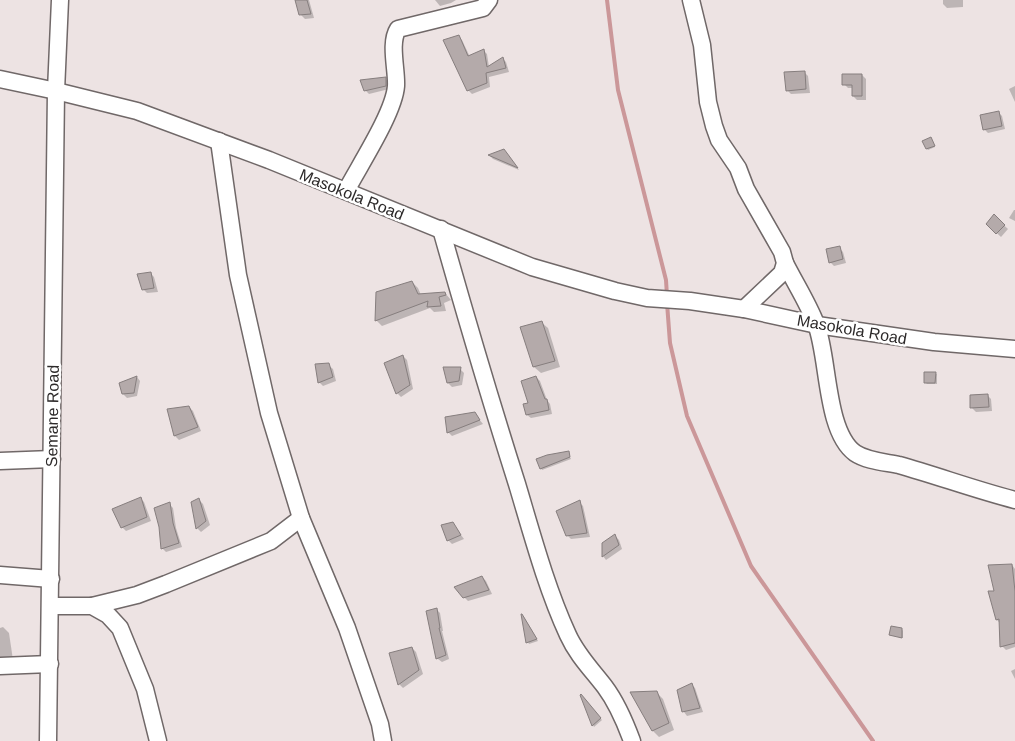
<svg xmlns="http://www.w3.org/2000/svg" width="1015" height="741" font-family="Helvetica,sans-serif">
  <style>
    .shadow { fill: #0003 }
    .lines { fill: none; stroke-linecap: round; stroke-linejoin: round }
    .stream { stroke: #cb9799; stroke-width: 4 }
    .building { fill: #b4aaaa; stroke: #867e7e }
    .minor-casing { stroke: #706868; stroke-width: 19 }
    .minor { stroke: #fff; stroke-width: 16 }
    .labels { text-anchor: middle; stroke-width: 5; stroke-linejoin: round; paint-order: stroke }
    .street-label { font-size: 16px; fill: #2d2a2a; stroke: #fff }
  </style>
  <rect width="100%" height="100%" fill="#ede3e3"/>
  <!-- shadow -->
  <g class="shadow">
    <path d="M297 0H309L314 18 305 19 301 15Z"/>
    <path d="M435 0H456L451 3 440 6Z"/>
    <path d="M943 0H963V7L947 8 943 4Z"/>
    <path d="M458 36 462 40 470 57 484 51 487 54 489 67 503 59 506 62 509 72 489 77 490 87 472 94 468 90Z"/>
    <path d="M804 72 808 76 810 93 791 94 787 90Z"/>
    <path d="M862 75 866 79V100H857L853 96V88H848L844 84Z"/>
    <path d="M385 79 389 82V89L369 94 365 90Z"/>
    <path d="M1015 86V102L1009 89Z"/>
    <path d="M998 112 1002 116 1005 129 988 133 984 129Z"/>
    <path d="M931 138 935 147 928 150 927 149Z"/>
    <path d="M508 155 519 170 493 159 490 156Z"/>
    <path d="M1014 210H1015V221L1009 218Z"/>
    <path d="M994 216 1008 229 1001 237 987 224Z"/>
    <path d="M839 248 843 252 846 263 834 266 830 262Z"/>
    <path d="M150 273 154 277 158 292 147 293 143 289Z"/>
    <path d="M412 282 418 288 421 295 445 293 451 300 444 303 446 311 434 312 430 308 382 326 376 320Z"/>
    <path d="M541 322 548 328 560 367 541 373 534 367 522 328Z"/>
    <path d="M403 356 407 360 413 389 401 397 397 393Z"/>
    <path d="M328 365 333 369 336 381 323 386 319 382Z"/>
    <path d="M460 369 464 373 462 385 452 387 448 383Z"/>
    <path d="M935 373 937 374V384H927L925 382Z"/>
    <path d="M137 377 140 381 137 396 127 398 123 394Z"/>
    <path d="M536 377 540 381 547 400 550 404 552 414 531 418 527 415Z"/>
    <path d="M987 395 991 399 992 411 976 412 972 408Z"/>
    <path d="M189 407 193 411 201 431 179 440 175 436Z"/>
    <path d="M474 413 483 424 452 436 448 432Z"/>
    <path d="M568 453 571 459 542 470 541 468Z"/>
    <path d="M140 498 144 502 151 521 126 531 122 527Z"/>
    <path d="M199 500 203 504 210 525 201 532 197 528 192 502Z"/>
    <path d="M579 502 583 506 590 537 571 539 567 535Z"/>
    <path d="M169 504 173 508 176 528 182 547 166 552 162 548 160 527Z"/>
    <path d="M452 523 464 539 452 544 448 540Z"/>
    <path d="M615 536 619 540 622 549 606 560 603 556Z"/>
    <path d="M1012 565 1015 569V647L1006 650 1002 646 1000 623 997 620 995 592Z"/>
    <path d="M482 577 486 581 492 594 468 601 464 597Z"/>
    <path d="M436 609 440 613 443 631H442L449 659 442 662 438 659 428 612Z"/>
    <path d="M524 617 538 641 529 644 528 642Z"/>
    <path d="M3 627 9 633 13 660 0 661V628Z"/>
    <path d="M902 629 903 631V638L890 635Z"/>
    <path d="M412 648 416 652 423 674 403 688 399 684 390 654Z"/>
    <path d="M1015 669V679L1011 671Z"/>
    <path d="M691 684 695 688 703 712 687 716 684 712 679 691Z"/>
    <path d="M657 693 663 699 674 730 659 737 653 731 632 694Z"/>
    <path d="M581 696 602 720 594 727 593 725Z"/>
  </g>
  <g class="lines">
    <!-- stream -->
    <g class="stream">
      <path d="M607 0 618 90 666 280 667 296"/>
      <path d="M667 303 670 343 687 416 751 566 873 741"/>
    </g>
  </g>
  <!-- building -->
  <g class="building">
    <path d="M295 0H307L311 14 299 15Z"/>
    <path d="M459 35 468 56 484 49 487 67 503 57 506 68 486 73 487 83 467 91 443 40Z"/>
    <path d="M805 71 806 89 786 91 784 72Z"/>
    <path d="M842 74H862V96H852V85H842Z"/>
    <path d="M386 77V86L364 91 360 80Z"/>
    <path d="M999 111 1002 126 983 130 980 115Z"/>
    <path d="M931 137 935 146 926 149 922 141Z"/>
    <path d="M504 149 518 168 488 155Z"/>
    <path d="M994 214 1005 225 996 234 986 224Z"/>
    <path d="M840 246 843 259 829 263 826 249Z"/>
    <path d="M151 272 154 288 142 290 137 274Z"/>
    <path d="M412 281 418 294 445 292 446 295 439 297 441 306 427 307 428 301 375 321 376 292Z"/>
    <path d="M542 321 555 361 533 367 520 327Z"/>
    <path d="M403 355 410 385 396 394 384 363Z"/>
    <path d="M329 363 333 377 318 383 315 364Z"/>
    <path d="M443 367H461L459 381 447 383Z"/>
    <path d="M924 372H936L935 383H924Z"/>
    <path d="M137 376 134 393 122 394 119 383Z"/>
    <path d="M536 376 545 399H547L549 410 526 415 523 404 528 403 521 381Z"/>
    <path d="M988 394 989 407 970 408V395Z"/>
    <path d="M189 406 198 427 174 436 167 409Z"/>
    <path d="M475 412 480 420 447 433 445 417Z"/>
    <path d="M569 451 570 457 540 469 536 459 547 455Z"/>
    <path d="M141 497 147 517 121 528 112 509Z"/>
    <path d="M199 498 206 521 196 529 191 502Z"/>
    <path d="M580 500 587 533 566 536 556 511Z"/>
    <path d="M170 502 173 523 179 543 161 549 159 527 154 508Z"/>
    <path d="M453 522 461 535 447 541 441 525Z"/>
    <path d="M615 534 619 545 602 557V543Z"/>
    <path d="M1012 564 1015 591V643L1000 647 999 619 996 620 988 591H994L988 565Z"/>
    <path d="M482 576 489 590 463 598 454 587Z"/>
    <path d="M437 608 440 628H439L446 655 436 659 426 611Z"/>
    <path d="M521 614H522L537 639 526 643Z"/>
    <path d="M891 626 902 628V638L889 635Z"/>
    <path d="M412 647 419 670 398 685 389 653Z"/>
    <path d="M692 683 700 708 682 712 677 690Z"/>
    <path d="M657 691 669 723 652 731 630 692Z"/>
    <path d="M581 694 601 718 592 726 580 695Z"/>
  </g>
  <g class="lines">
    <defs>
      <g id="minor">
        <path d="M691 0 702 45 708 102 714 126 719 140 738 168 746 189 782 252 785 263 782 273 744 309"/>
        <path d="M0 79 56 91 137 111 269 160 532 267 615 291 647 298 690 301 744 309 817 325 934 342 1015 349"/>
        <path d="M219 141 238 275 269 413 301 518 347 628 380 724 383 741"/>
        <path d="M346 191C359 166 394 113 396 86 397 70 389 43 398 29L483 8 489 0"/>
        <path d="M441 229C465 314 490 399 517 484 532 534 546 587 568 635 577 655 592 670 605 687 617 703 625 722 632 741"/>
        <path d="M785 263C795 283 808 303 816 324 829 357 825 431 855 453 867 461 884 462 899 465 938 476 976 490 1015 500"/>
        <path d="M0 461 52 459"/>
        <path d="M0 575 51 579"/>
        <path d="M51 606H92L108 615 120 628 145 689 158 741"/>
        <path d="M92 606 137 595 166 584 271 541 301 518"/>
        <path d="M0 666 50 664"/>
        <path d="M48 741 56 91 60 0"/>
      </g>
    </defs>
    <!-- minor casing -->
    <use href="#minor" class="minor-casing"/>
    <!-- minor -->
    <use href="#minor" class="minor"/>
  </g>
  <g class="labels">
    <!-- street labels -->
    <g class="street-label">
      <text transform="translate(352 194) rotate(22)" y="6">Masokola Road</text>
      <text transform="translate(852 329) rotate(10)" y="6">Masokola Road</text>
      <text transform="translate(52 416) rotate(-89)" y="6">Semane Road</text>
    </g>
  </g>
</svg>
